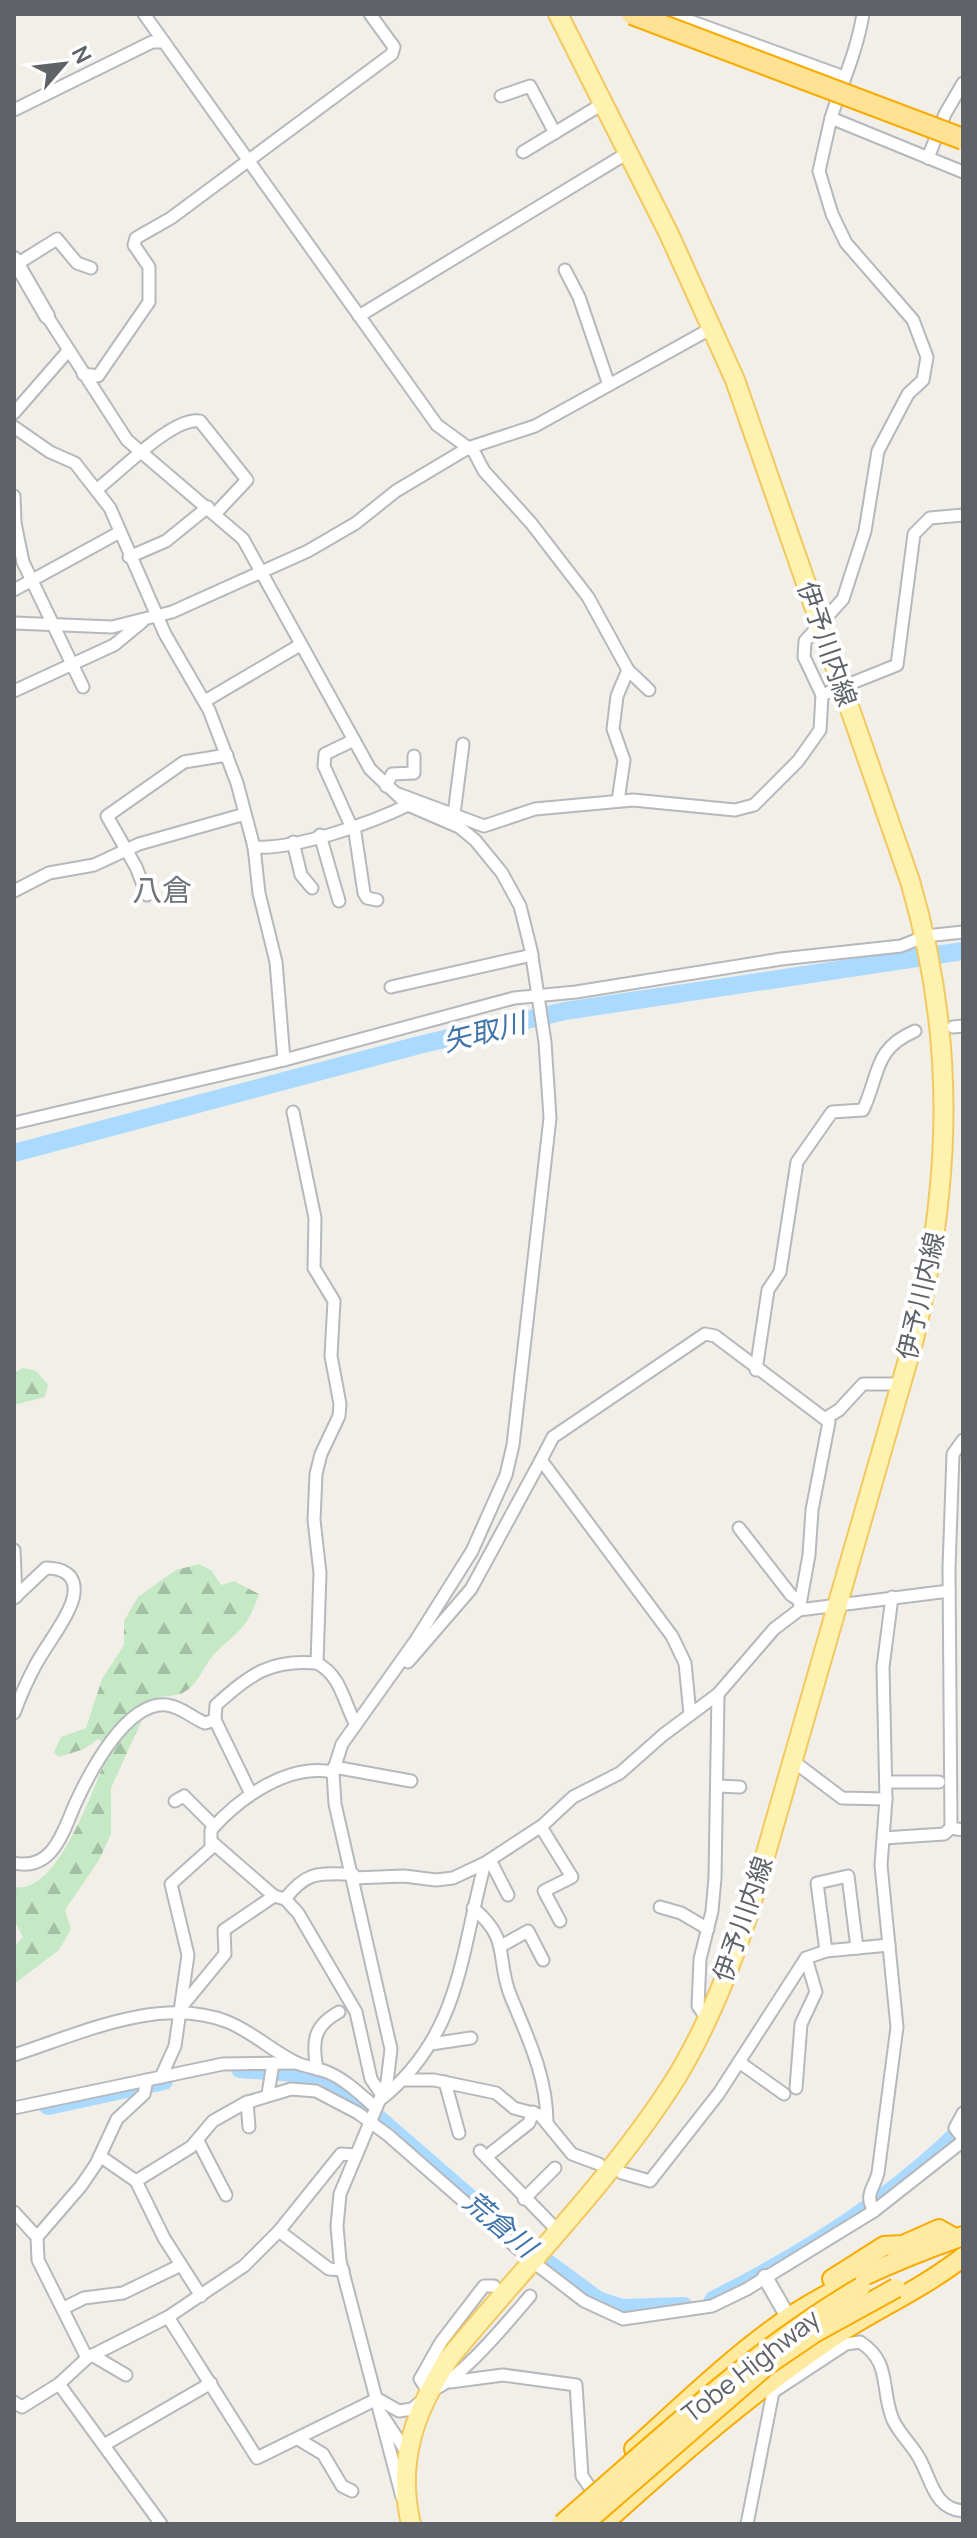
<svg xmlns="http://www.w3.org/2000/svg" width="977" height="2538" font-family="Manrope,'Noto Sans JP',sans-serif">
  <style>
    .forest { fill: url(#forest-firs) }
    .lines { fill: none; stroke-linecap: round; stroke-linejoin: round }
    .river { stroke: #aadaff; stroke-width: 18 }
    .minor-casing { stroke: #b5b8bc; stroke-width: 15 }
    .tertiary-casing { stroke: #b5b8bc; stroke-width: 18 }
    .primary-casing { stroke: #f2c960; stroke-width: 22 }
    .trunk-casing { stroke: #f9ab00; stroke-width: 22 }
    .minor { stroke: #fff; stroke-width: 11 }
    .tertiary { stroke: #fff; stroke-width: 14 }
    .primary { stroke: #fff2af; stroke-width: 18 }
    .trunk { stroke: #feeaa1; stroke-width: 18 }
    .trunk-bridge-casing { stroke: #f9ab00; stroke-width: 22; stroke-linecap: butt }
    .motorway-bridge-casing { stroke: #f9ab00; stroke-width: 24; stroke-linecap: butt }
    .trunk-bridge { stroke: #feeaa1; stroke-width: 18 }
    .motorway-bridge { stroke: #fde293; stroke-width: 20 }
    .labels { text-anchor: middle; stroke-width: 8; stroke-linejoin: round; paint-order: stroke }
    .street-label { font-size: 26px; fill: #5f6368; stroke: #fff }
    .water-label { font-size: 28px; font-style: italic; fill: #4174aa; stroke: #fff }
    .quarter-label { font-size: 30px; fill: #70757a; stroke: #fff }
  </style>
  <defs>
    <pattern id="forest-firs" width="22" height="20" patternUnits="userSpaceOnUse" patternTransform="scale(2)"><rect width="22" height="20" fill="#c5e8c5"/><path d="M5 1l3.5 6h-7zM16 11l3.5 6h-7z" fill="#a3c0a4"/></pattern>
  </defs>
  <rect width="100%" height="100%" fill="#f1efe8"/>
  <!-- forest -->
  <g class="forest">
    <path d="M23 1368 36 1371 48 1385 45 1397 14 1405V1373Z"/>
    <path d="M199 1564 212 1571 221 1585 234 1581 259 1594C244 1636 238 1628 212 1657 202 1668 199 1683 186 1691 176 1698 162 1694 151 1700L111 1788V1834L99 1860 65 1910 71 1929 59 1950 14 1984V1947L23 1937 14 1920V1887C60 1896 95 1780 111 1748L98 1739 84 1749 59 1757 54 1752 61 1737 86 1728 102 1679 124 1645V1621L138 1597 176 1570Z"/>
  </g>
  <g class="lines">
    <!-- river -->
    <g class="river">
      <path d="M14 1153 419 1045 565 1011 963 951"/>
      <path d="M240 2069 323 2075 349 2093 530 2250 598 2300 622 2308 684 2306"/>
      <path d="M48 2106 164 2081"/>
      <path d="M713 2300C802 2255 892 2200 963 2128"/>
    </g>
    <defs>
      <g id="minor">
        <path d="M144 14 437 425 474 452 484 471 531 523 588 597 628 670 617 696 613 729 624 760 618 801"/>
        <path d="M671 14 844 77"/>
        <path d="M863 14C857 51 842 83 831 118L963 172"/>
        <path d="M501 96 530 86 555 133"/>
        <path d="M14 110 152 42H164"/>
        <path d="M523 152 604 103"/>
        <path d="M928 158 945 114 963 83"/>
        <path d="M17 264 57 239 77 263 91 268"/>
        <path d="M565 270 579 297 609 385"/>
        <path d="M47 316 127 440 243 539 370 769 408 805 459 827 475 840 502 873 520 906 531 950 545 1042 550 1118 513 1445 506 1475 472 1551 416 1640 342 1744 333 1772 335 1804 391 2049 387 2082 340 2194 337 2226 340 2261 402 2497"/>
        <path d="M359 316 629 152"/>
        <path d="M83 374 98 376 149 302V267L134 245 136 238 171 218 392 54 394 47 370 14"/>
        <path d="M14 413 68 351"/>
        <path d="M14 427 50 452 75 463 110 508 165 634 209 710 237 783 254 847 259 893 276 962 284 1060"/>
        <path d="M96 490C119 473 173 416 200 421L247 480 216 513"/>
        <path d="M14 496 15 523 23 562 83 687"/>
        <path d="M129 557 166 541 208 507"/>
        <path d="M14 590 120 532"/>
        <path d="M14 623 112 627 172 612 308 551 356 523 396 491 468 448 535 426 712 328"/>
        <path d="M628 670 649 690"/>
        <path d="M14 691 114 645 142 622"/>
        <path d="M822 695 804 657 805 641 843 599 865 531 878 451 908 394 923 380 927 357 913 320 846 243 832 214 819 171 831 118"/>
        <path d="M205 701 300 645"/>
        <path d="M386 786 392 774 414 773V756"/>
        <path d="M398 794 484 826 535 809 633 800 735 810 754 805 798 761 820 730 822 695 897 665 914 534 930 518 963 515"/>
        <path d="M454 814 463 744"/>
        <path d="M351 826 324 766 325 754 354 740"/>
        <path d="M354 826 364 893 367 898 377 900"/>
        <path d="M320 835 339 901"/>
        <path d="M293 842 301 875 312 888"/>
        <path d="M254 847C295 850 371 823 408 805"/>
        <path d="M14 891 49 873 94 865 139 844 245 814"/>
        <path d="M147 895 136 867 107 816 184 762 227 755"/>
        <path d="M391 987 532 955"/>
        <path d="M953 1027 963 1026"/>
        <path d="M14 1123 284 1060 514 998 576 992 781 959 901 946 926 936 963 932"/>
        <path d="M756 1370 768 1290 780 1272 797 1162 832 1112 863 1110C880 1074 873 1049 915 1031"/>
        <path d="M826 1418 839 1410 863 1384H900"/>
        <path d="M963 1440 953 1454 949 1568 951 1828 963 1830"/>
        <path d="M739 1528 791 1595 800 1601"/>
        <path d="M14 1550 16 1597"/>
        <path d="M14 1598 46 1568C62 1568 76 1574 74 1593 73 1612 44 1648 35 1666 27 1681 20 1697 14 1713"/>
        <path d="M408 1662 471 1589 541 1460"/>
        <path d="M317 1663C341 1676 343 1700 355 1723"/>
        <path d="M690 1714 685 1663 672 1636 541 1460 553 1437 705 1334 715 1336 829 1422 812 1510 809 1555 799 1610"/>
        <path d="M215 1720 216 1705C251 1674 270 1659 317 1663L320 1573 314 1520 316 1474 321 1454 339 1416 340 1404 331 1356 334 1301 314 1268 315 1218 293 1112"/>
        <path d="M793 1761 842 1798 886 1799"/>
        <path d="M334 1767 411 1781"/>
        <path d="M886 1782H939"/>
        <path d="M718 1786 740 1787"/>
        <path d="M175 1801 184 1796 214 1826"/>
        <path d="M541 1827 572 1877 544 1891 560 1921"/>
        <path d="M884 1838 944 1834 951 1828"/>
        <path d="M213 1843 274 1896 285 1899 298 1913 356 2012 371 2079 382 2095"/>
        <path d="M490 1860 508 1895"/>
        <path d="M14 1863C55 1872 64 1827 77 1800 91 1770 127 1701 167 1705 182 1707 192 1718 205 1723L215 1720 251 1794"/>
        <path d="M353 1878 404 1876 436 1880 453 1878 485 1863 543 1825 573 1797 620 1773 663 1735 718 1694 774 1629 799 1610 949 1591"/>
        <path d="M285 1899C308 1870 318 1874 353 1874"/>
        <path d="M660 1907 681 1913 708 1929"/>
        <path d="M473 1908C512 1940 495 1959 511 1997 528 2038 547 2077 547 2123"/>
        <path d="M501 1946 528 1931 543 1960"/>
        <path d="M826 1951 817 1883 848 1876 857 1948"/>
        <path d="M183 2005 225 1954 224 1930 274 1896"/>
        <path d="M706 2017 698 2006 700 1959 712 1911 715 1878 718 1694"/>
        <path d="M431 2044 471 2038"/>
        <path d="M14 2055C80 2034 159 1995 228 2022 253 2032 273 2052 297 2063 306 2067 317 2068 327 2072 345 2079 361 2095 376 2108"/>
        <path d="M739 2062 784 2094"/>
        <path d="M317 2069C312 2042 313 2026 339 2012"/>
        <path d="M161 2077 175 2046 188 1955 171 1884 211 1848V1830C239 1798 288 1763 333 1772"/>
        <path d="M405 2080H434L496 2093 514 2108 540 2115 572 2154 599 2164"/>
        <path d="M445 2082 459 2133"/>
        <path d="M796 2088 801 2024 816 1992 806 1958"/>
        <path d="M268 2094 273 2063"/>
        <path d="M380 2100C461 2035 460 1955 485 1863"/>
        <path d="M247 2102 249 2127"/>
        <path d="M14 2108 223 2064 297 2063"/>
        <path d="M963 2113 955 2128 963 2138"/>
        <path d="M198 2141 226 2195"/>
        <path d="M480 2151 558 2231"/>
        <path d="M100 2156 136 2181 164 2238 201 2296"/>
        <path d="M486 2157 529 2123 533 2112"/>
        <path d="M622 2173 650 2181 719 2093 806 1958 826 1951 889 1945"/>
        <path d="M136 2181 191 2147 213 2121 245 2103 291 2089 316 2091 358 2113 388 2135 532 2261 584 2301 623 2319 712 2306 747 2289 874 2211 963 2141"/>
        <path d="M524 2199 555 2168"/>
        <path d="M874 2211C864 2194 874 2189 878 2173L897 2027 881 1865 886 1799 883 1667 892 1597"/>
        <path d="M14 2212 37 2237 38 2260 87 2358"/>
        <path d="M279 2231 329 2269 343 2270"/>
        <path d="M37 2237 81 2186 96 2164 117 2119 144 2094 147 2080"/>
        <path d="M494 2286H484L441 2342 420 2379 428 2391C455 2387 511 2318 530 2296"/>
        <path d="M64 2308 84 2298 123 2293 181 2265"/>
        <path d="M168 2317 257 2458 375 2400"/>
        <path d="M92 2355 126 2375"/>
        <path d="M450 2382 503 2375 576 2385 582 2476 591 2489"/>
        <path d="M59 2384 161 2524"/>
        <path d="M376 2398 399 2411 412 2409 423 2400"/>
        <path d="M14 2402 22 2407 59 2384 87 2358 168 2317 244 2266 279 2231 341 2154 354 2155"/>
        <path d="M382 2415 406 2451"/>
        <path d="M298 2439 323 2454 342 2486 352 2491"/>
        <path d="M104 2445 211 2383"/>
        <path d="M747 2524 773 2392 846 2344 860 2342C892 2362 880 2389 893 2420 899 2433 910 2443 918 2456 931 2477 933 2509 963 2511"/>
      </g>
      <g id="tertiary">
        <path d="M14 259 47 316"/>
        <path d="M765 2277 784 2310"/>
      </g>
      <path id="primary" d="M411 2524C396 2461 415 2410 450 2357 523 2268 606 2185 669 2089 704 2036 729 1972 749 1912L914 1339C952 1182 956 1037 910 881L735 380 669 234 558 14"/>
      <g id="trunk">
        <path d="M832 2279 884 2246 903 2245 939 2229 955 2238"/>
        <path d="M634 2449C686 2402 738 2351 797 2312 848 2280 906 2256 963 2236"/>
        <path d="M603 2524C675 2459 747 2396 827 2341 871 2311 921 2290 963 2257"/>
      </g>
    </defs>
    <!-- minor casing -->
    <use href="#minor" class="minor-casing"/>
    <!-- tertiary casing -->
    <use href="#tertiary" class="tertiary-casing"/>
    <!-- primary casing -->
    <use href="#primary" class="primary-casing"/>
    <!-- trunk casing -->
    <use href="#trunk" class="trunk-casing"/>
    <!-- minor -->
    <use href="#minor" class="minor"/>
    <!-- tertiary -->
    <use href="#tertiary" class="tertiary"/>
    <!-- primary -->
    <use href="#primary" class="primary"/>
    <!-- trunk -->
    <use href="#trunk" class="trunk"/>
    <defs>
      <g id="trunk-bridge">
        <path d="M562 2524C659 2440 750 2352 861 2287"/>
        <path d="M584 2524 766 2366 816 2332 896 2288"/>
      </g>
      <path id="motorway-bridge" d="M632 14 963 139"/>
    </defs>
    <!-- trunk-bridge casing -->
    <use href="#trunk-bridge" class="trunk-bridge-casing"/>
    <!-- motorway-bridge casing -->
    <use href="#motorway-bridge" class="motorway-bridge-casing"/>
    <!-- trunk-bridge -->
    <use href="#trunk-bridge" class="trunk-bridge"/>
    <!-- motorway-bridge -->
    <use href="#motorway-bridge" class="motorway-bridge"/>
  </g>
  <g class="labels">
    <!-- street labels -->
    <g class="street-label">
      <text transform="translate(827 644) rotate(71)" y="9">伊予川内線</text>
      <text transform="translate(921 1296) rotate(-77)" y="9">伊予川内線</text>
      <text transform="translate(743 1919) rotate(-71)" y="9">伊予川内線</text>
      <text transform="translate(751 2366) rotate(-38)" y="9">Tobe Highway</text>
    </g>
    <!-- water labels -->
    <g class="water-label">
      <text transform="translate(484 1032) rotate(-14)" y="10">矢取川</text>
      <text transform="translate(500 2224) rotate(40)" y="10">荒倉川</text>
    </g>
    <!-- quarter labels -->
    <g class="quarter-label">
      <text x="162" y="901">八倉</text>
    </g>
  </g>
  <!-- border -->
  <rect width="977" height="2538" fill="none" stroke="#5f6368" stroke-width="32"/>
  <!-- north arrow -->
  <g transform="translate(64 64) rotate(62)" stroke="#ffffff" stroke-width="6" paint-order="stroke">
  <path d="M0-6L14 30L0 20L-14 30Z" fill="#5f6368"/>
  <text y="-12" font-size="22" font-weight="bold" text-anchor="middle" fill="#5f6368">N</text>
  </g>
</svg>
